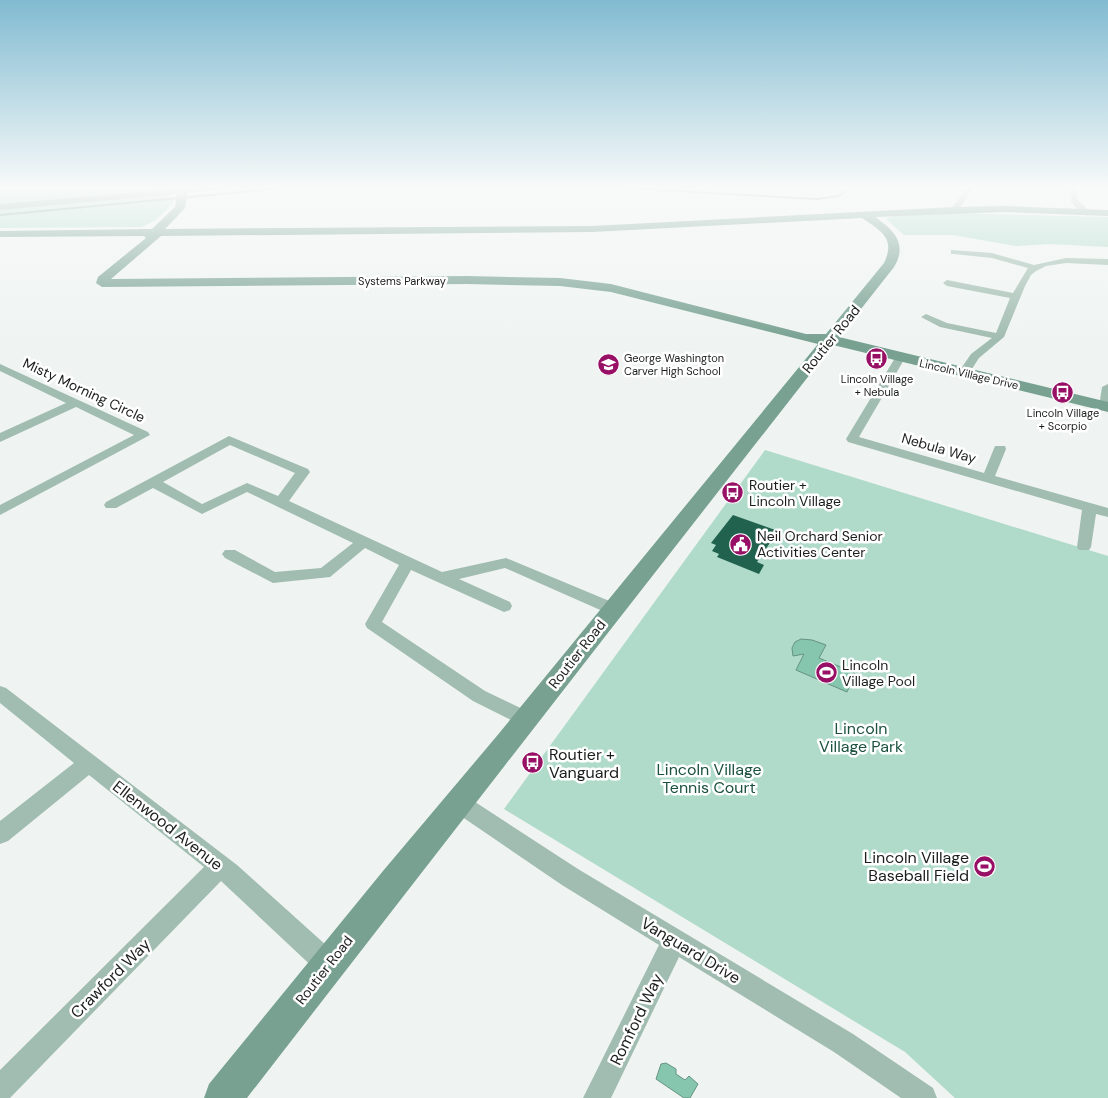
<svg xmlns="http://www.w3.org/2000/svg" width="1108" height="1098" font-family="'DM Sans',sans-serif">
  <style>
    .green { fill: #b0daca }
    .water { fill: #86c6ae; stroke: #669382 }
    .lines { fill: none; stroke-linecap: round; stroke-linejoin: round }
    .stream { stroke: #669382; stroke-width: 2 }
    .building { fill: #20624e }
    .street { fill: #a1bcb1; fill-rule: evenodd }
    .secondary { fill: #78a192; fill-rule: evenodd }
    .labels { text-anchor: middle; stroke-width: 5; stroke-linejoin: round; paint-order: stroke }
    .far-street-label { font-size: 11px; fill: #1b1d1c; stroke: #fff }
    .far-poi-label { font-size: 11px; fill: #1b1d1c; stroke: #fff }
    .street-label { font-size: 14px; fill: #1b1d1c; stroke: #fff }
    .poi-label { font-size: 14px; fill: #1b1d1c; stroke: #fff; text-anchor: start }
    .near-park-label { font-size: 16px; fill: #1c5140; stroke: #fff }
    .near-poi-label { font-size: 16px; fill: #1b1d1c; stroke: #fff; text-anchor: start }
    .near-street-label { font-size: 16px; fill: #1b1d1c; stroke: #fff }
  </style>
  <rect width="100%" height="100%" fill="#eff4f2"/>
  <!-- green -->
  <g class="green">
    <path d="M0 188H157L145 191 0 204Z"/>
    <path d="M165 195H170L174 199C169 211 153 223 141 227L0 228V209Z"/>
    <path d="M953 213 1108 217V247L1051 244 1016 246 952 235H904L886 219 894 216Z"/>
    <path d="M765 450 1108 556V1098H955L905 1052 504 809Z"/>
  </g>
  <!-- water -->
  <g class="water">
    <path d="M801 639 812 640 826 645 819 658 855 673 847 692 796 670 804 654 793 656 792 648 795 642Z"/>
    <path d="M666 1063 676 1069V1074L685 1080 689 1076 698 1084 690 1098H684L656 1079 661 1064Z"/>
  </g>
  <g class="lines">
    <!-- stream -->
    <g class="stream">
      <path d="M621 188 816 199 839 196 850 188"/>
      <path d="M0 215 284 188"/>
    </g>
  </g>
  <!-- building -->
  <path class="building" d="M733 515 778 531 757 562 764 565 759 574 717 557 719 554 712 551 716 545 711 543Z"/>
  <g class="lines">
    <!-- street -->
    <g class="street">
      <path d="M198 188H225L222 190 183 193 180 191Z"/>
      <path d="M967 188H973L957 212H951L950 210Z"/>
      <path d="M1071 188H1077V199L1088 210V214H1082L1071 202Z"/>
      <path d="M951 250 992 253 1034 265 1066 258 1108 259V265L1066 263 1046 266 1036 271 1031 275 1025 286 1004 337 979 358 968 375 964 376 958 373 971 354 992 338 940 327 921 317 926 314 947 323 996 333 1010 298 947 286 943 283 947 280 1013 293 1028 268 992 258 954 254H951Z"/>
      <path d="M900 355 905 358 859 437 984 473 995 446H1005L1006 449 995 476 1108 508V517L1096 514 1091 547 1089 550H1079L1077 547 1082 510 848 442 846 439 895 358Z"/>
      <path d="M0 364 148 432 150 435 0 515V505L134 435 76 407 0 442V433L66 403 0 371Z"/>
      <path d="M1108 384V410L1105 411 1099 407 1102 387Z"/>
      <path d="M229 436 308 469 310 472 289 501 442 572 506 558 619 605 621 609 619 613 613 615 607 613 505 568 459 579 510 602 512 606 510 610 504 612 411 570 382 622 485 691 533 714 535 719 533 724 526 727 519 724 473 701 367 628 365 624 399 565 365 548 330 577 273 583 225 558 222 554 225 550H235L275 572 321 568 353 543 247 492 202 514 153 488 116 508H106L104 505 106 502ZM230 445 295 473 278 496 247 483 202 504 163 482Z"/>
      <path d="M0 686 6 688 237 865 337 955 340 964 337 973 328 976 319 973 221 881 10 1098H0V1070L204 867 89 775 8 841 0 844V821L74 763 0 703Z"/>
      <path d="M459 794 466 796 578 869 853 1034 933 1088 937 1098H901L834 1052 679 957 611 1098H583L659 945 562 885 452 810 449 803 452 796Z"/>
    </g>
    <!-- secondary -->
    <path class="secondary" d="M183 188 188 191 185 208 165 229 592 226 954 207 1005 206 1108 210V216L1005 212 875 217C894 230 908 244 894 267L839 337 1108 402V412L833 345C637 595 442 846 247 1098H204L209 1084 383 871 496 737 818 344 611 292 560 286 467 284 102 287 96 283 98 277 146 238 144 236 0 237V231L152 229 175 207 177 194 0 210V204ZM862 218C881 231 896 238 884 263L826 334H806L611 284 560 278 467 276 111 279 161 236 592 232Z"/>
  </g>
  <!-- sky -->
  <linearGradient id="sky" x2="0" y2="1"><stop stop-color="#81bbd1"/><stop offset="0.55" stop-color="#f8faf9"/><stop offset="1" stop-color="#f8faf9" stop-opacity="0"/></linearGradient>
  <rect width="1108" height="341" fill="url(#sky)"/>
  <!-- icons -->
  <defs>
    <symbol id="bus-disc" viewBox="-11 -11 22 22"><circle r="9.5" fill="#971065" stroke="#fff"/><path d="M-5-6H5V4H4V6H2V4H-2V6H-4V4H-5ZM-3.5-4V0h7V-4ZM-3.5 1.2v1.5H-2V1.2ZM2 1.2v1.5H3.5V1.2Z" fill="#fff"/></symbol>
    <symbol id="school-disc" viewBox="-11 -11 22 22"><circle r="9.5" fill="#971065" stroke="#fff"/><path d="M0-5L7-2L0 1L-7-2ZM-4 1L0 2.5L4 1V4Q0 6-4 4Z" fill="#fff"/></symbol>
    <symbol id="civic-disc" viewBox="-11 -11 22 22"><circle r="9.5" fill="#971065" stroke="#fff"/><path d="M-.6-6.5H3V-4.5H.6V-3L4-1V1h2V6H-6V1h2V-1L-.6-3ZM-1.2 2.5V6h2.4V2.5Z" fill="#fff"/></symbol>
    <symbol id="stadium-disc" viewBox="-11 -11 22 22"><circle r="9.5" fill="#971065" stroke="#fff"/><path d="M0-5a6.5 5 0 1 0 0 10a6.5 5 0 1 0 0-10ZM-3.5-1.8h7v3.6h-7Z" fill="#fff"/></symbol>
  </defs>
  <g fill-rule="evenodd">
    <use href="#bus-disc" x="864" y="346" width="25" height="25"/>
    <use href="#school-disc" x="596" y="352" width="25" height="25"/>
    <use href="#bus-disc" x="1050" y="380" width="25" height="25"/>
    <use href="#bus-disc" x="720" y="480" width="25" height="25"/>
    <use href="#civic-disc" x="728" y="532" width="25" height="25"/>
    <use href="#stadium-disc" x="814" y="660" width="25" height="25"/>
    <use href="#bus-disc" x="520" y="750" width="25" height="25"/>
    <use href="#stadium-disc" x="972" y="854" width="25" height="25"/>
  </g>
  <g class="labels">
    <!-- far-street labels -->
    <g class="far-street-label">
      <text x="402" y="285">Systems Parkway</text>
      <text transform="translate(969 374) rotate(13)" y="4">Lincoln Village Drive</text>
    </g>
    <!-- far-poi labels -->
    <g class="far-poi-label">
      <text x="624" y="362" text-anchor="start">George Washington<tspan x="624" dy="13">Carver High School</tspan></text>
      <text x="877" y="383">Lincoln Village<tspan x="877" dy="13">+ Nebula</tspan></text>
      <text x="1063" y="417">Lincoln Village<tspan x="1063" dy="13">+ Scorpio</tspan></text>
    </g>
    <!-- street labels -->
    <g class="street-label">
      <text transform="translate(831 339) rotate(-51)" y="5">Routier Road</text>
      <text transform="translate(84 390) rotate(25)" y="5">Misty Morning Circle</text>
      <text transform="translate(939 448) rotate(16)" y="5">Nebula Way</text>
      <text transform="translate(577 654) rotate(-52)" y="5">Routier Road</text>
      <text transform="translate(324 970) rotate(-52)" y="5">Routier Road</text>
    </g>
    <!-- poi labels -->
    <g class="poi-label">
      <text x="749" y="490">Routier +<tspan x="749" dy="16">Lincoln Village</tspan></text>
      <text x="757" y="541">Neil Orchard Senior<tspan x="757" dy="16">Activities Center</tspan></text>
      <text x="842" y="670">Lincoln<tspan x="842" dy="16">Village Pool</tspan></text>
    </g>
    <!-- near-park labels -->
    <g class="near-park-label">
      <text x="861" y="734">Lincoln<tspan x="861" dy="18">Village Park</tspan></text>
      <text x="709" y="775">Lincoln Village<tspan x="709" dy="18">Tennis Court</tspan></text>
    </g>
    <!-- near-poi labels -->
    <g class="near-poi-label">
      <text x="549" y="760">Routier +<tspan x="549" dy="18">Vanguard</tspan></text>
      <text x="969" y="863" text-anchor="end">Lincoln Village<tspan x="969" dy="18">Baseball Field</tspan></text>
    </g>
    <!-- near-street labels -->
    <g class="near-street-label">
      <text transform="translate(168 825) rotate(38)" y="6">Ellenwood Avenue</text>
      <text transform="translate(691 950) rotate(31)" y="6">Vanguard Drive</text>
      <text transform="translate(110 978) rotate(-45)" y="6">Crawford Way</text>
      <text transform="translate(636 1019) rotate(-64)" y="6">Romford Way</text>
    </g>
  </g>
</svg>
